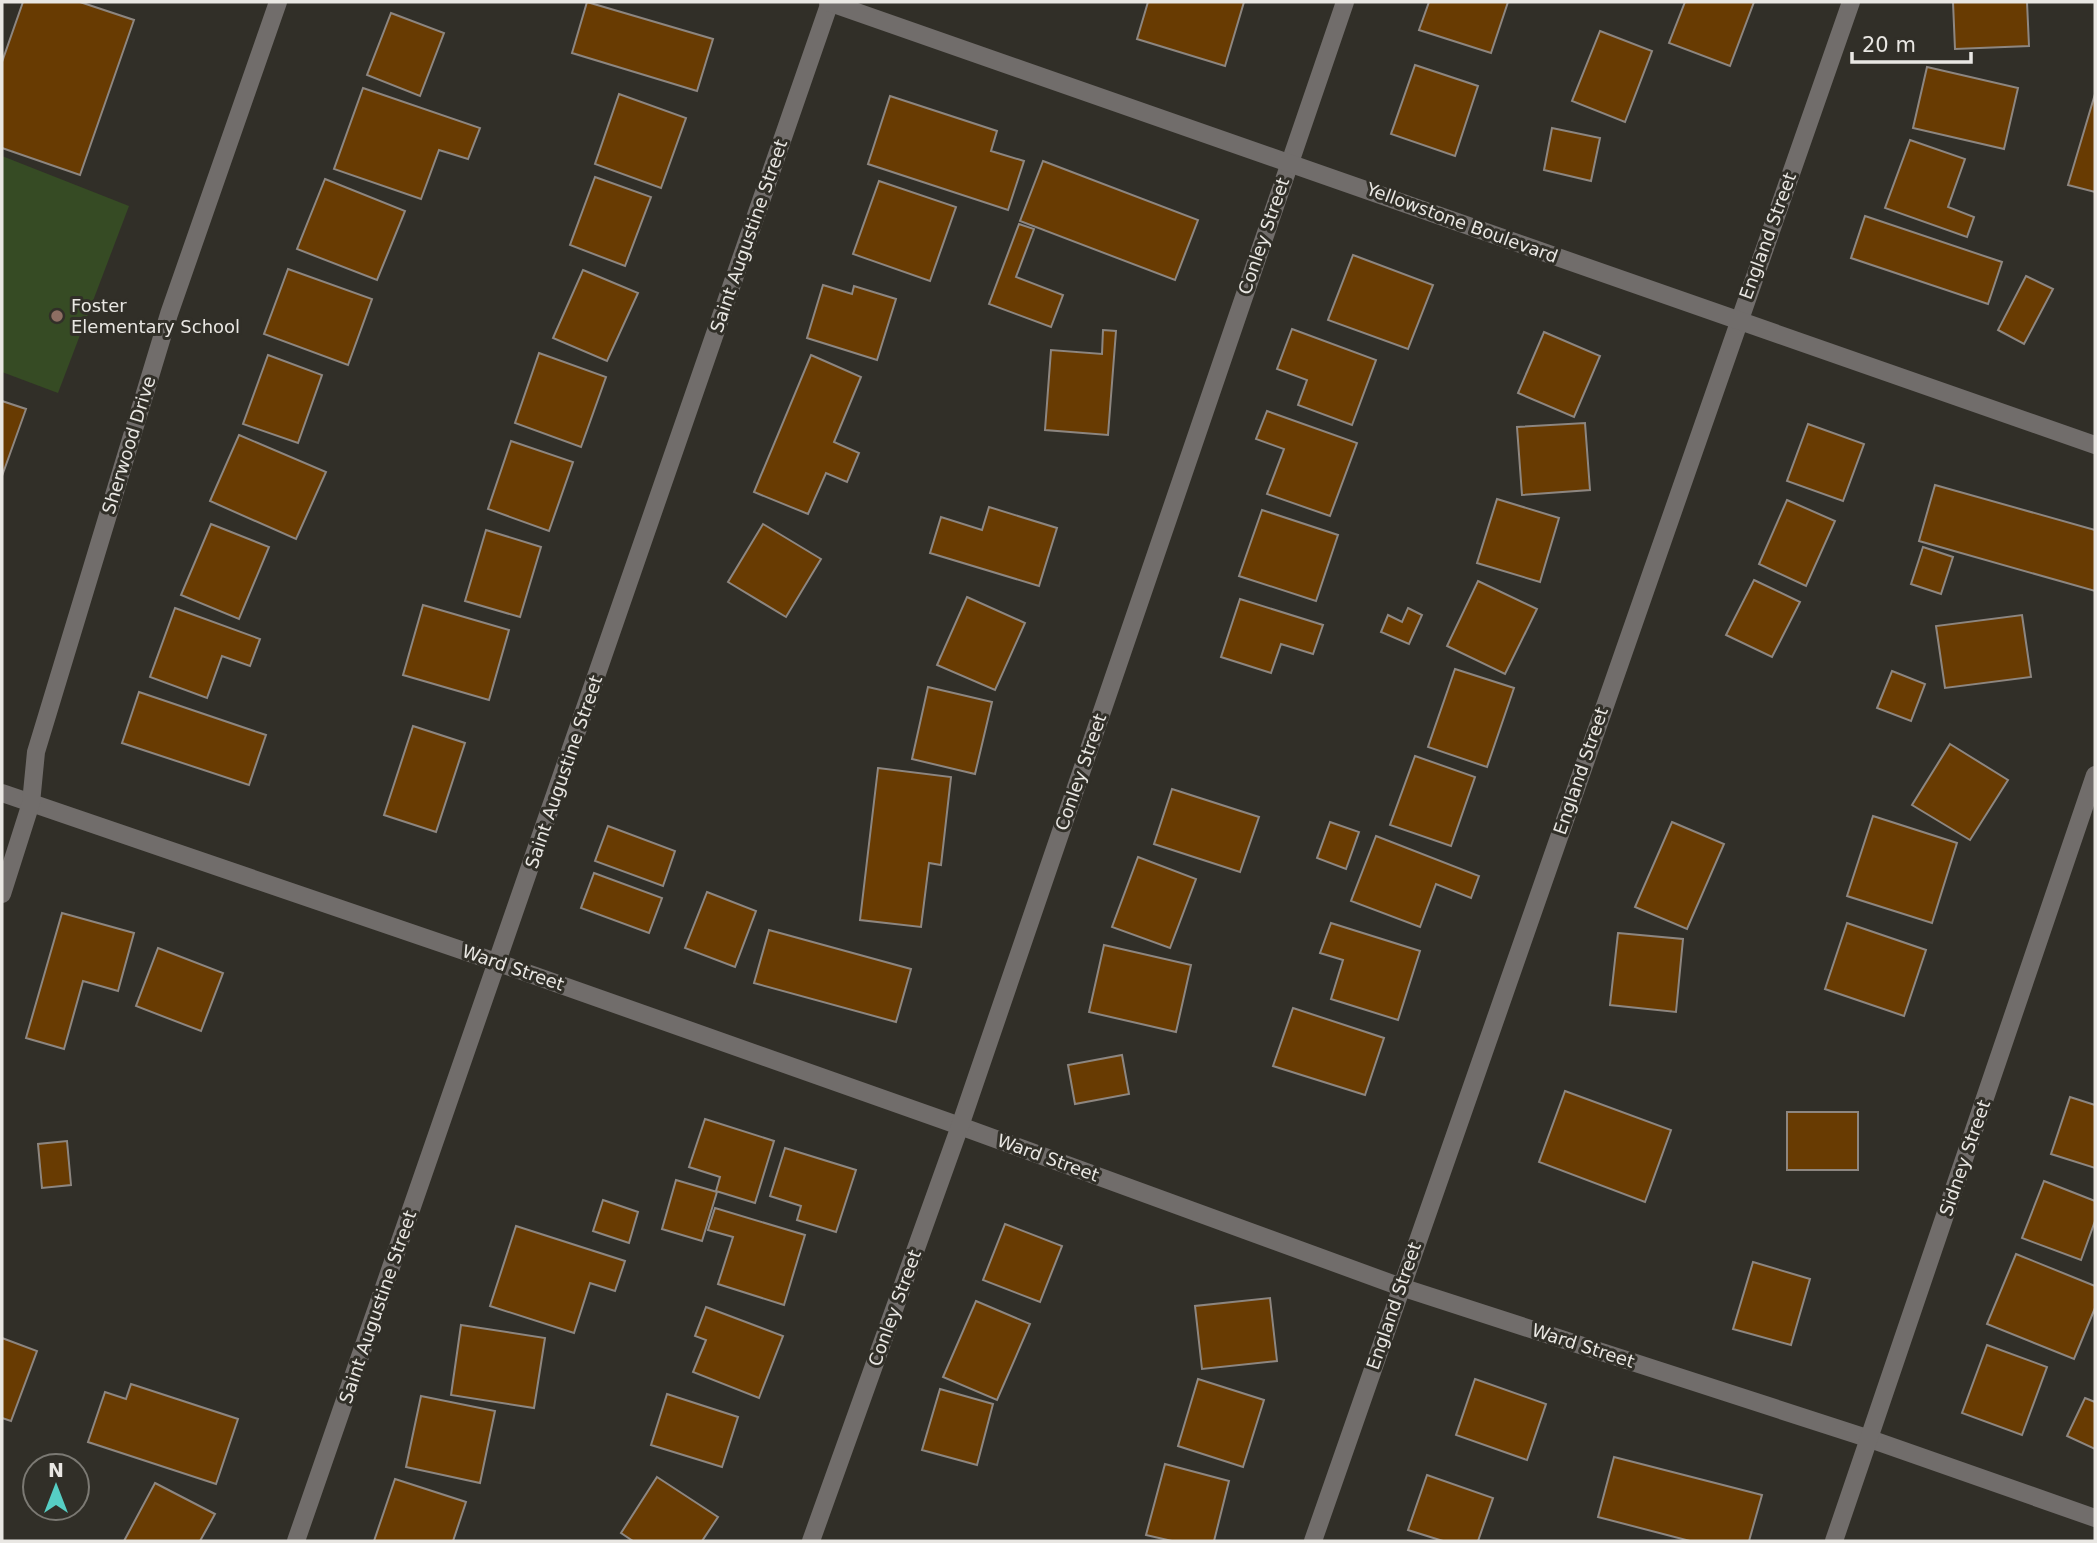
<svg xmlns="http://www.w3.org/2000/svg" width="2097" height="1543" font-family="'DejaVu Sans',sans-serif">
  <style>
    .green { fill: #364b24 }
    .building { fill: #683b02; stroke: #8d8680; stroke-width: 2 }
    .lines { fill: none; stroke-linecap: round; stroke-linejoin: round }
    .minor { stroke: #716d6b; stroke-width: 18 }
    .tertiary { stroke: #716d6b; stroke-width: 18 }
    .education-dot { fill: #8d6e63; stroke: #312f28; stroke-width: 2.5 }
    .labels { text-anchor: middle; stroke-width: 6; stroke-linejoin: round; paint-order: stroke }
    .street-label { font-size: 18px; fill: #e9e7e3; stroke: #312f28 }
    .poi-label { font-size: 18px; fill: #e9e7e3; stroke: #312f28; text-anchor: start }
  </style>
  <rect width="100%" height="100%" fill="#312f28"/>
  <!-- green -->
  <path class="green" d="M2 156 129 206 58 393 2 372Z"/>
  <!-- building -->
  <g class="building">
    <path d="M23 2H80L134 20 80 175 2 148V62Z"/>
    <path d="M587 2 713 39 697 91 572 53Z"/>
    <path d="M1148 2H1244L1225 66 1137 39Z"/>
    <path d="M1429 2H1508L1491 53 1419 30Z"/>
    <path d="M1685 2H1754L1730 66 1669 43Z"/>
    <path d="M1953 2H2027L2029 46 1955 49Z"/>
    <path d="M391 13 444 33 420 96 367 75Z"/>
    <path d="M1600 31 1652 51 1625 122 1572 101Z"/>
    <path d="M1415 65 1478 86 1455 156 1391 134Z"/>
    <path d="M1927 67 2018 88 2004 149 1913 128Z"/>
    <path d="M363 88 480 128 468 159 439 150 421 199 334 169Z"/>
    <path d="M619 94 686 118 661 188 595 164Z"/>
    <path d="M2095 94V192L2068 185Z"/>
    <path d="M890 96 997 131 991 151 1024 161 1008 210 868 164Z"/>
    <path d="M1552 128 1600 138 1591 181 1544 170Z"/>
    <path d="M1910 140 1965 159 1948 207 1974 217 1967 237 1885 208Z"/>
    <path d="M1043 161 1198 220 1175 280 1020 221Z"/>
    <path d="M595 177 651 197 625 266 570 245Z"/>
    <path d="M325 179 405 211 377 280 297 249Z"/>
    <path d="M879 181 956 207 930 281 853 254Z"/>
    <path d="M1865 216 2002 262 1988 304 1851 258Z"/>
    <path d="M1019 224 1034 229 1016 277 1063 295 1051 327 989 304Z"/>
    <path d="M1353 255 1433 285 1408 349 1328 320Z"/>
    <path d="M288 269 372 299 348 365 264 334Z"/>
    <path d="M583 270 638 293 607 361 553 338Z"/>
    <path d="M2026 276 2053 289 2024 344 1998 330Z"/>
    <path d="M823 285 852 294 854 286 896 299 877 360 807 338Z"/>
    <path d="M1292 329 1376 360 1352 425 1298 405 1307 380 1277 369Z"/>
    <path d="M1103 330 1116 331 1108 435 1045 430 1051 350 1102 354Z"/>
    <path d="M1544 332 1600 356 1574 417 1518 393Z"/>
    <path d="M539 353 606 377 581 447 515 423Z"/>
    <path d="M268 355 322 375 298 443 243 424Z"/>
    <path d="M811 355 861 377 834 442 859 453 847 482 826 473 808 514 754 492Z"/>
    <path d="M2 401 26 409 2 476Z"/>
    <path d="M1267 411 1357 443 1330 516 1267 494 1284 449 1256 439Z"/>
    <path d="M1585 423 1590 490 1522 495 1517 427Z"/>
    <path d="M1808 424 1864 444 1843 501 1787 481Z"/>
    <path d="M239 435 326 472 296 539 210 501Z"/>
    <path d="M511 441 573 462 549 531 488 509Z"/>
    <path d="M1935 485 2095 530V591L1919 541Z"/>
    <path d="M1497 499 1559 518 1540 582 1477 563Z"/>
    <path d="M1787 500 1835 521 1806 586 1759 564Z"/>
    <path d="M989 507 1057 528 1039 586 930 553 941 517 982 530Z"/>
    <path d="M1262 510 1338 535 1316 601 1239 576Z"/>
    <path d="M211 524 269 547 239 619 181 595Z"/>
    <path d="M763 524 821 559 786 617 728 582Z"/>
    <path d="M486 530 541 547 520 617 465 601Z"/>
    <path d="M1923 547 1953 557 1941 594 1911 584Z"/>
    <path d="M1754 580 1800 602 1772 657 1726 635Z"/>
    <path d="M1478 581 1537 609 1505 674 1447 646Z"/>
    <path d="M967 597 1025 623 995 690 937 665Z"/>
    <path d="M1240 599 1323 625 1313 654 1281 644 1271 673 1221 657Z"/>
    <path d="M423 605 509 630 489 700 403 675Z"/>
    <path d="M175 608 260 639 250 666 222 656 207 698 150 677Z"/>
    <path d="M1408 608 1422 615 1409 644 1381 632 1388 615 1402 622Z"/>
    <path d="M2022 615 2031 677 1945 688 1936 626Z"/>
    <path d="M1455 669 1514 688 1487 767 1428 747Z"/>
    <path d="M1892 671 1925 684 1911 721 1877 708Z"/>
    <path d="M928 687 992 702 975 774 912 759Z"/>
    <path d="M139 692 266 735 249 785 122 743Z"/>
    <path d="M413 726 465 743 436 832 384 815Z"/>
    <path d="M1950 744 2008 780 1970 840 1912 805Z"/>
    <path d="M1415 756 1475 777 1451 846 1390 825Z"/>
    <path d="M878 768 951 777 941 865 929 863 921 927 860 920Z"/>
    <path d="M1172 789 1259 817 1240 872 1154 844Z"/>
    <path d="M1873 816 1957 843 1932 923 1847 896Z"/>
    <path d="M1330 822 1359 832 1346 869 1317 858Z"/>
    <path d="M1672 822 1724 844 1687 929 1635 907Z"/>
    <path d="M608 826 675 851 663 886 595 861Z"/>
    <path d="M1376 836 1479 876 1471 898 1436 884 1420 927 1351 901Z"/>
    <path d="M1138 857 1196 879 1170 948 1112 927Z"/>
    <path d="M594 873 662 898 649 933 581 908Z"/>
    <path d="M707 892 756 911 735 967 685 948Z"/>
    <path d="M62 913 134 933 118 991 83 981 64 1049 26 1038Z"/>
    <path d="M1331 923 1420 951 1398 1020 1331 999 1343 960 1320 953Z"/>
    <path d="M1847 923 1926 950 1904 1016 1825 989Z"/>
    <path d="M769 930 911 969 896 1022 754 983Z"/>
    <path d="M1618 933 1683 939 1676 1012 1610 1005Z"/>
    <path d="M1104 945 1191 965 1176 1032 1089 1012Z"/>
    <path d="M158 948 223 973 201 1031 136 1006Z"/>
    <path d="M1293 1008 1384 1038 1365 1095 1273 1066Z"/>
    <path d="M1122 1055 1129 1094 1075 1104 1068 1065Z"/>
    <path d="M1565 1091 1671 1130 1645 1202 1539 1162Z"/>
    <path d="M2070 1097 2095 1105V1168L2051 1154Z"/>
    <rect x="1787" y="1112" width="71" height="58"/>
    <path d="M705 1119 774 1141 755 1203 716 1191 720 1177 689 1167Z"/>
    <path d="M67 1141 71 1185 42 1188 38 1144Z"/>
    <path d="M785 1148 856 1170 836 1232 797 1220 801 1206 770 1196Z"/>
    <path d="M676 1180 717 1192 702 1241 662 1229Z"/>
    <path d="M2044 1181 2095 1201V1221L2081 1260 2022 1238Z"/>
    <path d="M603 1200 638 1212 629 1243 593 1231Z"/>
    <path d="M715 1208 805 1235 784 1305 718 1284 733 1237 708 1230Z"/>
    <path d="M1005 1224 1062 1246 1040 1302 983 1280Z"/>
    <path d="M516 1226 625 1261 615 1291 590 1283 574 1333 490 1306Z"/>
    <path d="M2016 1254 2095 1286V1308L2074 1359 1987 1324Z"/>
    <path d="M1753 1262 1810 1279 1791 1345 1733 1329Z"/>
    <path d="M1270 1298 1277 1361 1202 1369 1195 1306Z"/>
    <path d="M976 1301 1030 1324 997 1400 943 1377Z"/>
    <path d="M706 1307 783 1336 759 1398 693 1372 706 1340 695 1336Z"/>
    <path d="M461 1325 545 1338 534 1408 451 1395Z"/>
    <path d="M2 1338 37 1351 11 1421 2 1418Z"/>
    <path d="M1987 1345 2047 1367 2022 1435 1962 1413Z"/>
    <path d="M1198 1379 1264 1400 1243 1467 1178 1446Z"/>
    <path d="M1475 1379 1546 1404 1527 1460 1456 1435Z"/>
    <path d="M131 1384 238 1419 216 1484 88 1442 105 1392 126 1399Z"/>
    <path d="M940 1389 993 1404 977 1465 922 1450Z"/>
    <path d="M667 1394 738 1417 722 1467 651 1445Z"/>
    <path d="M421 1396 495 1411 480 1483 406 1467Z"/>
    <path d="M2085 1398 2095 1402V1449L2067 1436Z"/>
    <path d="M1614 1457 1762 1495 1749 1541H1690L1598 1517Z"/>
    <path d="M1165 1464 1229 1481 1214 1541H1172L1146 1535Z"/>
    <path d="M1427 1475 1493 1498 1478 1541H1443L1408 1530Z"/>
    <path d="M657 1477 718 1517 702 1541H633L621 1533Z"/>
    <path d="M395 1479 466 1502 453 1541H374Z"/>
    <path d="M155 1483 215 1514 200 1541H124Z"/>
  </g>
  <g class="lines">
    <!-- minor -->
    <g class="minor">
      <path d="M2 793 499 963 960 1126 1401 1287 1870 1439 2095 1518"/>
      <path d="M2 894 31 803 36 752 169 314 278 2"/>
      <path d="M296 1541 830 2"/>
      <path d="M811 1541 960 1126 1345 2"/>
      <path d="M1313 1541 1851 2"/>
      <path d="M1834 1541 2095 775"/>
    </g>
    <!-- tertiary -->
    <path class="tertiary" d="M828 2 2095 445"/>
  </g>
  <!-- markers -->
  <circle class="education-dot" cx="57" cy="316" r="7"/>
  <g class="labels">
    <!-- street labels -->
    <g class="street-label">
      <text transform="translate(1462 223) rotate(20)" y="6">Yellowstone Boulevard</text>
      <text transform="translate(749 236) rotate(-71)" y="6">Saint Augustine Street</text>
      <text transform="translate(1264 236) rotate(-71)" y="6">Conley Street</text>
      <text transform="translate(1768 236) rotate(-70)" y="6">England Street</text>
      <text transform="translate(129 445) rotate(-73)" y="6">Sherwood Drive</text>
      <text transform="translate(1581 771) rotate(-71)" y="6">England Street</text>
      <text transform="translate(564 772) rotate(-71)" y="6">Saint Augustine Street</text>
      <text transform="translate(1081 772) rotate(-71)" y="6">Conley Street</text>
      <text transform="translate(513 968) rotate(19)" y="6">Ward Street</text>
      <text transform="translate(1048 1158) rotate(20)" y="6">Ward Street</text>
      <text transform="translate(1965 1158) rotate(-71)" y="6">Sidney Street</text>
      <text transform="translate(1394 1306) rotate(-71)" y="6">England Street</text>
      <text transform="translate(378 1307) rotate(-71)" y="6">Saint Augustine Street</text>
      <text transform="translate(895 1308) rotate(-70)" y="6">Conley Street</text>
      <text transform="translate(1583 1346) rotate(18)" y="6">Ward Street</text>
    </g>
    <!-- poi labels -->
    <g class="poi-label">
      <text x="71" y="312">Foster<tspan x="71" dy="21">Elementary School</tspan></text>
    </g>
  </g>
  <!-- border -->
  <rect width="2097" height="1543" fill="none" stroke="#e9e7e3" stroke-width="7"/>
  <!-- north arrow -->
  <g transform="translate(56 1487)"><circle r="33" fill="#312f28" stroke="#7b7973" stroke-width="2"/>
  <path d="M0-5L12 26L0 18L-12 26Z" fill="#56cec4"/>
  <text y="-10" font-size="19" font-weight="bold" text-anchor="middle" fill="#e9e7e3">N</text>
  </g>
  <!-- scale -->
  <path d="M1852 52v10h119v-10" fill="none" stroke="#e9e7e3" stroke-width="3.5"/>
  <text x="1862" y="52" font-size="21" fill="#e9e7e3" stroke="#312f28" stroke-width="5" paint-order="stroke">20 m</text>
</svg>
